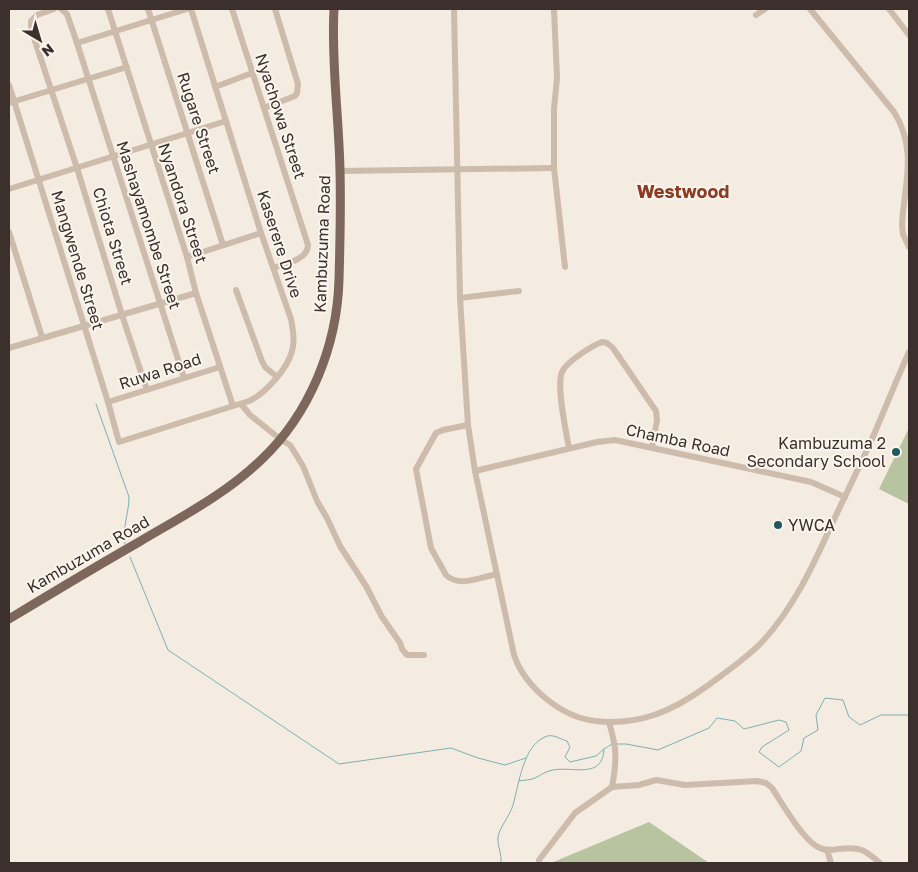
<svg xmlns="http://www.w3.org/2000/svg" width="918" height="872" font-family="'Golos Text',sans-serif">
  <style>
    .green { fill: #b8c4a0 }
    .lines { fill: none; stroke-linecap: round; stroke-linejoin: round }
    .stream { stroke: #7fb0b2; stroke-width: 1 }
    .minor { stroke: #cdbbac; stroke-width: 6 }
    .major { stroke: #7d675c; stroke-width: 9 }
    .poi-dot { fill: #1f5a5e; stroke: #fbf5ee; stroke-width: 2 }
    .labels { text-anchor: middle; stroke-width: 4; stroke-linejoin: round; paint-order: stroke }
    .street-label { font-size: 16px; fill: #3b302b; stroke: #fbf5ee }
    .poi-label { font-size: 16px; fill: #3b302b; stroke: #fbf5ee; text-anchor: end }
    .neighbourhood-label { font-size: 18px; font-weight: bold; fill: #8c3b22; stroke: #fbf5ee }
  </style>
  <rect width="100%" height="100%" fill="#f4ebe1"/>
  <!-- green -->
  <g class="green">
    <path d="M909 428V504L879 489Z"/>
    <path d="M649 822 709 863H551Z"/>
  </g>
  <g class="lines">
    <!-- stream -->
    <g class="stream">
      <path d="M96 404 129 497C129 513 122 528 125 544"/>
      <path d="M130 557 168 650 339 764 451 748 478 758 505 765 526 758"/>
      <path d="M616 744H626L658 750 709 728 717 718 735 721 744 729 779 720 786 722 789 730 762 747 759 752 779 767 801 751 804 738 818 730 816 715 825 698 843 700 849 717 860 725 881 715H909"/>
      <path d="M519 781C524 780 531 780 535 778 541 775 546 771 553 770 573 766 603 780 604 749"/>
      <path d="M501 863C502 854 497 845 498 837 500 826 510 816 513 805 519 784 523 746 545 737 552 733 560 739 567 741L570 747 565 757 570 762 596 756 604 749 612 744"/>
    </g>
    <!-- minor -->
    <g class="minor">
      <path d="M54 9 37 15 31 21V29L77 168 122 315 147 390"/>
      <path d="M61 9 67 14 77 43 184 378"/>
      <path d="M108 9 187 257 196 293 233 406"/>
      <path d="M148 9 223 245"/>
      <path d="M232 9 308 245C308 260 284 264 273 268"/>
      <path d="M454 9 460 298 468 425 475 471 514 655C525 687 561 717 595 721 639 726 673 711 707 686 726 672 747 658 763 641 793 608 812 568 830 528 845 496 861 464 875 432 886 406 897 379 909 352"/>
      <path d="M554 9 557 78 554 109V168L565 267"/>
      <path d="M810 9 894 112C918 150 904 185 902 225L903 234 909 247"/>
      <path d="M889 9 909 35"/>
      <path d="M756 15 765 9"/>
      <path d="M77 43 187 9"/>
      <path d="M9 85 108 402 119 442 249 401C265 394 288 368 292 351 295 341 293 330 291 319L261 233 191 9"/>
      <path d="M215 87 252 73"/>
      <path d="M9 103 127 67"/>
      <path d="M264 108 295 96 297 93 298 84 275 9"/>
      <path d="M340 171 554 168"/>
      <path d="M9 189 226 121"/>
      <path d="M9 232 42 337"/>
      <path d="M187 257 261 233"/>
      <path d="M236 290 262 361 265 367 277 377"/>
      <path d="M460 298 519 291"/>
      <path d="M9 348 196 293"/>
      <path d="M108 402 220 367"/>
      <path d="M241 404 250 415 280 439 290 445 303 466 317 501 327 518 340 546 366 586 382 617 400 643 402 649 407 655H424"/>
      <path d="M468 425 443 430 436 433 416 469 431 548 446 575C459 588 482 577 497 574"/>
      <path d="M569 448C566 431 556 386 562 372 567 361 592 346 602 342L607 343 613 348 656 411 657 420 652 447"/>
      <path d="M475 471 597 442 615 440 811 482 845 497"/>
      <path d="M609 722C617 749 617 760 612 787"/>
      <path d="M827 850 831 863"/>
      <path d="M539 863V860L575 813 612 787 639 785 656 780 685 785 757 781 766 783 772 788C782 803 804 842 820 848 826 851 832 850 839 849 860 846 865 850 880 863"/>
    </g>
    <!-- major -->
    <path class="major" d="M9 619C52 593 95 567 139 542 181 517 226 494 261 460 310 414 337 346 339 280 340 244 341 207 340 171 339 117 331 63 334 9"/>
  </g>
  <!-- markers -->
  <g class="poi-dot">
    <circle cx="896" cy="452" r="5"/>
    <circle cx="778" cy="525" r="5"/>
  </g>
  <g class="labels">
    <!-- street labels -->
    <g class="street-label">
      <text transform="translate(281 116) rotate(72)" y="6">Nyachowa Street</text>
      <text transform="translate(199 123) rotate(72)" y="6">Rugare Street</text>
      <text transform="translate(183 203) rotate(72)" y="6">Nyandora Street</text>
      <text transform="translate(149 225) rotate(72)" y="6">Mashayamombe Street</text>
      <text transform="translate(113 236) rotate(73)" y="6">Chiota Street</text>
      <text transform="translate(280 244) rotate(72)" y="6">Kaserere Drive</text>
      <text transform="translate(322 244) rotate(-88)" y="6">Kambuzuma Road</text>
      <text transform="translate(78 260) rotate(73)" y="6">Mangwende Street</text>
      <text transform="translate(160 371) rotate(-18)" y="6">Ruwa Road</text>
      <text transform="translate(678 440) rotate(12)" y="6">Chamba Road</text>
      <text transform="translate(88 554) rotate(-30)" y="6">Kambuzuma Road</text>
    </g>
    <!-- poi labels -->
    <g class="poi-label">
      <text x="886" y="449">Kambuzuma 2<tspan x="886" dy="18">Secondary School</tspan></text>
      <text x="788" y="531" text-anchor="start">YWCA</text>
    </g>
    <!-- neighbourhood labels -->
    <g class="neighbourhood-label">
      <text x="683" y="198">Westwood</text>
    </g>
  </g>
  <!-- border -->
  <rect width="918" height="872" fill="none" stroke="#3b302b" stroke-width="20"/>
  <!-- north arrow -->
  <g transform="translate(40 40) rotate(142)" stroke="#fbf5ee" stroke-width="4" paint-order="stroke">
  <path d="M0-4L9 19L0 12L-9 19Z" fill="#3b302b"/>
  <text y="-8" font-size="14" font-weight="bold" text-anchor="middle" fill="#3b302b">N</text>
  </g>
</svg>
